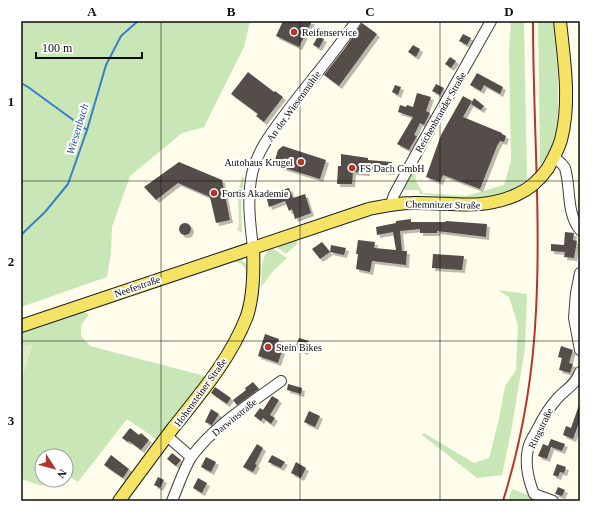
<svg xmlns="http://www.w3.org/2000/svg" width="601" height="522" font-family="'Times New Roman',serif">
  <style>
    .grass { fill: #c9e7b6 }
    .pitch { fill: #dceec8 }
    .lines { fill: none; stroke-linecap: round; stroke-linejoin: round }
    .stream { stroke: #3b7ec8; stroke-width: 2 }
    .building { fill: #544e48; filter: url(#shadow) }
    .minor-casing { stroke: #3f3f3f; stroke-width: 12 }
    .major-casing { stroke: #1d1d1d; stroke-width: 14 }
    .minor { stroke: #fff; stroke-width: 10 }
    .major { stroke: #f4e365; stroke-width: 12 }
    .rail { stroke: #b63429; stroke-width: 2 }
    .major-bridge-casing { stroke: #1d1d1d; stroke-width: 14; stroke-linecap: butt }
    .major-bridge { stroke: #f4e365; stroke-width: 12 }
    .grid { fill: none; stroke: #0c0c0c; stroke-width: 1; stroke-opacity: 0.55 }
    .poi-dot { fill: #b63429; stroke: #fff; stroke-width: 1.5 }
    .labels { text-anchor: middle; stroke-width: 4; stroke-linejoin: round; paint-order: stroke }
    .poi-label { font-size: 10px; fill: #0c0c0c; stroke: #fff; text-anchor: start }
    .street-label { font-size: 10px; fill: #0c0c0c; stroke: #fff }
    .water-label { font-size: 11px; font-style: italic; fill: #1a5199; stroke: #fff }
    .neatline { fill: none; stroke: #0c0c0c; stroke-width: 1.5 }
    .grid-label { font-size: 13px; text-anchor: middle; font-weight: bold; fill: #0c0c0c }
  </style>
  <defs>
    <filter id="shadow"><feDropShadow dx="3" dy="3" stdDeviation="0" flood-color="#0004"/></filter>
  </defs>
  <rect width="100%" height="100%" fill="#fefdeb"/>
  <!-- grass -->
  <g class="grass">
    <path d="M21 21H250L244 47 204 127 182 133 130 176 112 227 111 252 107 277 21 307Z"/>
    <path d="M511 21H524L527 180C489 205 462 199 420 194L419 190H400L413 168 415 170 416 181 423 193 466 196 504 185 511 161 509 52Z"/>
    <path d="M538 21H553L558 74V116L557 130 551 149 540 166Z"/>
    <path d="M242 177H244L241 206 242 233 237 230 239 225 238 193Z"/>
    <path d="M296 238 297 241V244L286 254 278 248 277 245Z"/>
    <path d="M273 247 274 249 287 258 274 270 261 287C262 272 259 254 273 247Z"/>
    <path d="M237 259H241L247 265V295L242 317 218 363 160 438 156 439 127 419 78 482 66 474V456H42V480H46L42 486 21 479V380L32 345 21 348V332L83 312 89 314 81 325V336L90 346 205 376C227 353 244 315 246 282 246 272 247 263 235 262Z"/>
    <path d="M498 290 527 294 525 348 511 432 502 475 477 478 422 435 424 433 474 463 489 458 499 419 505 386 516 370 518 325 509 297Z"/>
    <path d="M512 489 544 501H508Z"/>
  </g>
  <!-- pitch -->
  <path class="pitch" d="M32 345 21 380V348Z"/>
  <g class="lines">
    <!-- stream -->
    <g class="stream">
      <path d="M21 83 28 87 87 130"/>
      <path d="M21 235 45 212 68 184 87 130 106 65 121 36 138 21"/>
    </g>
  </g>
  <!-- building -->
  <g class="building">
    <path d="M283 21H312L299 47 276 36Z"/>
    <path d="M362 23 377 34 339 86 324 75 345 48Z"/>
    <path d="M463 34 471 38 467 45 459 41Z"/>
    <path d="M318 36 324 39 319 48 313 45Z"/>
    <path d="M413 45 420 49 416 57 408 52Z"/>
    <path d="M450 57 456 61 451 68 445 64Z"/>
    <path d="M248 72 274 92 275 91 283 97 264 122 256 116 258 114 231 94Z"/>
    <path d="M477 73 503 87 500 94 484 85 481 91 470 85Z"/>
    <path d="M436 84 444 88 440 95 432 91Z"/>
    <path d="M395 85 401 87 398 95 392 92Z"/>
    <path d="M417 93 431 97 426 111 430 113 424 125 420 123 414 135 417 136 409 150 397 144 413 117 398 112 400 105 406 107 407 105 413 107Z"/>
    <path d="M463 96 472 101 463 117 502 133V134L506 136 504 142 500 141 497 146 480 189 443 175 440 182 426 177 441 135Z"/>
    <path d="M474 98 484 106 481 110 471 104Z"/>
    <path d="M283 146 326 160 320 179 278 166 275 160 278 150Z"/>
    <path d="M341 154 368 158V160L392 162 391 172 367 170V173L353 172 352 184H337L338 166H341Z"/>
    <path d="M179 162 222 180 230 220 216 223 210 197 178 183 156 200 144 187Z"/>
    <path d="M289 188 293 198 305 194 311 213 295 219 292 209 289 211 285 201 269 207 265 192 272 191V193Z"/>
    <path d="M411 219V222H445L446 221 487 224 486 237 437 231V233H420V229L400 231 402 251H407L406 265 372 261 370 272 356 269 358 254H356L358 240 375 242 374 248 396 250 393 232 377 235 376 227 396 223V221Z"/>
    <circle cx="185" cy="229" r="6"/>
    <path d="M565 232 574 233 573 240 577 241 574 258 564 257 565 252 551 251V244L564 245Z"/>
    <path d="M322 242 330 252 320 259 312 249Z"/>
    <path d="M331 245 346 248 344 255 330 252Z"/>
    <path d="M433 254 464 256 462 270 432 268Z"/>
    <path d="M265 334 279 339 276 349 282 351 278 363 258 356Z"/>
    <path d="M299 338 309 341 305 352 295 348Z"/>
    <path d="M561 346 573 350 569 363 573 364 570 373 559 370 562 358 558 357Z"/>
    <path d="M253 382 259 389 237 405 233 400 246 390 245 388Z"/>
    <path d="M288 384 302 388 301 394 287 390Z"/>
    <path d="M215 387 231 398 227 404 211 393Z"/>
    <path d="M272 396 279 400 270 415 275 418 271 424 263 418 261 421 254 416 260 408 263 410Z"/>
    <path d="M579 405 580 420 573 439 563 435 566 426 571 428Z"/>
    <path d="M211 409 219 414 212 425 205 422Z"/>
    <path d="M309 411 320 416 315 427 304 422Z"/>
    <path d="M130 428 139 435 141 433 149 440 141 450 129 441 128 442 122 438Z"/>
    <path d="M551 439 565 444 562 451 551 447 547 459 538 456 543 444 548 446Z"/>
    <path d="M257 444 263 448 255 464 257 465 253 472 243 467Z"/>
    <path d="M172 453 181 460 176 466 167 459Z"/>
    <path d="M111 455 129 469 123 478 104 465Z"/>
    <path d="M272 455 285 462 281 468 268 462Z"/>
    <path d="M206 457 216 462 211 472 201 467Z"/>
    <path d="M296 462 306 468 301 478 291 473Z"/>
    <path d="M557 464 566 467 564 473 560 472 558 477 553 475Z"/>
    <path d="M158 477 164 480 160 488 154 485Z"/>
    <path d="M198 478 207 483 202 493 193 488Z"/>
    <path d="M558 487 565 490 562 496 555 494Z"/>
  </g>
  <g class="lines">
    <defs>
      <g id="minor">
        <path d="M554 157 562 164 565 168C571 188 566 213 580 230"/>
        <path d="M391 204 394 195 415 156 491 21"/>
        <path d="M253 247C250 224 247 198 252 174 257 151 272 132 286 113 309 82 335 53 356 21"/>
        <path d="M580 273 576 293 574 318 580 350"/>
        <path d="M167 436 191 457"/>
        <path d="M172 501C177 489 185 466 192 456 215 425 250 404 281 381"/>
        <path d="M553 501 534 494C528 479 524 461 529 445 531 439 536 432 539 426 544 416 549 408 556 400 564 390 576 385 580 372"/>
      </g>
      <g id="major">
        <path d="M548 168C553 159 558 150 561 140 571 102 564 60 560 21"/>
        <path d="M21 326 369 209C384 206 398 203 412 203 451 202 479 211 516 195"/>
        <path d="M119 501C137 476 155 452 173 428 201 393 231 358 247 316 254 295 254 270 253 247"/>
      </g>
    </defs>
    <!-- minor casing -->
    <use href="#minor" class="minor-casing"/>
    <!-- major casing -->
    <use href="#major" class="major-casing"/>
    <!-- minor -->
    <use href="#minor" class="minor"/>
    <!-- major -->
    <use href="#major" class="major"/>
    <!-- rail -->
    <path class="rail" d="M503 501C522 440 533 375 536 311 541 214 533 118 533 21"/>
    <defs>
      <path id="major-bridge" d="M516 195C530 189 539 181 548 168"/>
    </defs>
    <!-- major-bridge casing -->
    <use href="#major-bridge" class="major-bridge-casing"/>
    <!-- major-bridge -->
    <use href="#major-bridge" class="major-bridge"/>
  </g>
  <!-- grid -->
  <path class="grid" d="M161 21V501M300 21V501M440 21V501M21 181H580M21 341H580"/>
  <!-- markers -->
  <g class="poi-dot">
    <circle cx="294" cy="32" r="4"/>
    <circle cx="301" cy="162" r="4"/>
    <circle cx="352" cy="168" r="4"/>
    <circle cx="214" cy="193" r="4"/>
    <circle cx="268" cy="347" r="4"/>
  </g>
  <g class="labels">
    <!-- poi labels -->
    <g class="poi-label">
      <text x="302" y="36">Reifenservice</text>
      <text x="293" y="166" text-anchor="end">Autohaus Krugel</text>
      <text x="360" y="172">FS Dach GmbH</text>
      <text x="222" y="197">Fortis Akademie</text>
      <text x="276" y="351">Stein Bikes</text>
    </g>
    <!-- street labels -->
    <g class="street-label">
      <text transform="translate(293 106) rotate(-54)" y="4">An der Wiesenmühle</text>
      <text transform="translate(440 112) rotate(-60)" y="4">Reichenbrander Straße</text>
      <text transform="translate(443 204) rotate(1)" y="4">Chemnitzer Straße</text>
      <text transform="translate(137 286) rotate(-19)" y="4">Neefestraße</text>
      <text transform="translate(200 392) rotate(-54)" y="4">Hohensteiner Straße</text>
      <text transform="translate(234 417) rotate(-39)" y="4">Darwinstraße</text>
      <text transform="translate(540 428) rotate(-64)" y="4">Ringstraße</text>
    </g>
    <!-- water labels -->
    <g class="water-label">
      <text transform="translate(77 129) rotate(-73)" y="4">Wiesenbach</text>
    </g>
  </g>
  <!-- border -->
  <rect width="601" height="522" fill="none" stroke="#ffffff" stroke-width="44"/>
  <!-- north arrow -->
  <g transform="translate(54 468) rotate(126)"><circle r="19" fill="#ffffff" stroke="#9e9e9e"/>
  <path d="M0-3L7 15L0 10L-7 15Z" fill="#b63429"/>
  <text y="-6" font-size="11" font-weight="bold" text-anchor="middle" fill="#0c0c0c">N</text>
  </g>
  <!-- scale -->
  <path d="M36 52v6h106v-6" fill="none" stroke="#0c0c0c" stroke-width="2"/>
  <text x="42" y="52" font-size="12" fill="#0c0c0c" stroke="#ffffff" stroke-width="3" paint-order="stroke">100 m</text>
  <rect x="22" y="22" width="557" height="478" class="neatline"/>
  <g class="grid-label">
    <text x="92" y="16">A</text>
    <text x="231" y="16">B</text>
    <text x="370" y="16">C</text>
    <text x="509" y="16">D</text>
    <text x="11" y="106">1</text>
    <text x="11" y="266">2</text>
    <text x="11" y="425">3</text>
  </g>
</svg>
